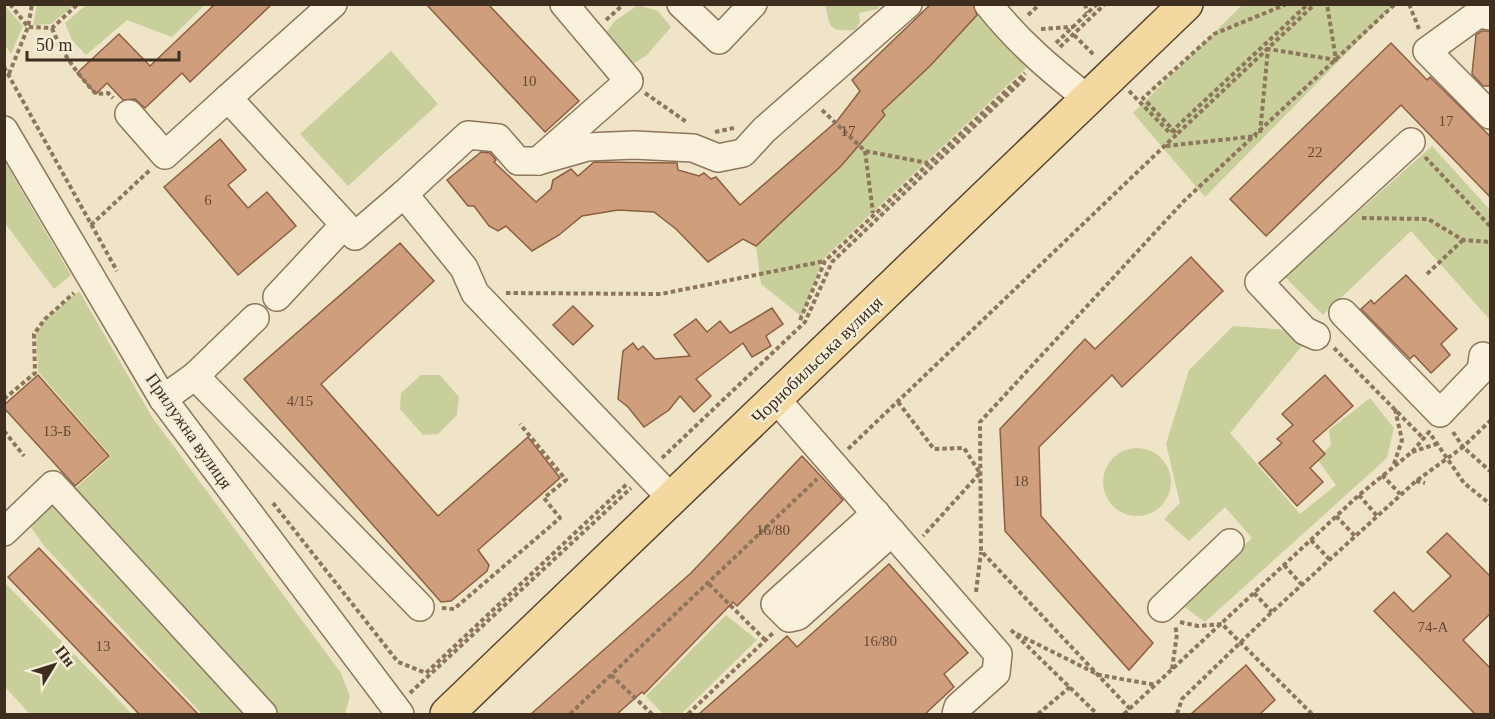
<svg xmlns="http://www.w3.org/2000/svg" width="1495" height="719" font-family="'Times New Roman',serif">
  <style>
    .green { fill: #c9cf9b }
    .building { fill: #cf9f7d; stroke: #8d5f41; stroke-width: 1.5 }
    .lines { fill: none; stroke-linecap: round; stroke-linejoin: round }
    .minor-casing { stroke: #8d765c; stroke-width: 30 }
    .major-casing { stroke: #5b4430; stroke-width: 36 }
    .path { stroke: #8d765c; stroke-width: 4; stroke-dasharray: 4.5 3; stroke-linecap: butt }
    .minor { stroke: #faf1dc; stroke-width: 27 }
    .major { stroke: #f3d9a0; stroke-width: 33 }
    .labels { text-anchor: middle; stroke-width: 4.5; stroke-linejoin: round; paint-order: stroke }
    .number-label { font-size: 15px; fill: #624a37 }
    .street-label { font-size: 18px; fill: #3d2e20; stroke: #f7eed8 }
  </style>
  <rect width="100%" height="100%" fill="#f0e4c8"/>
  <!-- green -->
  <g class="green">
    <path d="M4 5 23 26 11 54 5 45Z"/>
    <path d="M37 5V4L74 5 51 24 33 25Z"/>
    <path d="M86 5V4L205 5 172 37 127 20 86 55 72 40 65 23Z"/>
    <path d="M638 5 658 11 671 27 647 55 628 67 601 39 615 21Z"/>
    <path d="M825 5V4L880 5 878 9 859 13 860 22 855 30C826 32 831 26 825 5Z"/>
    <path d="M1242 5H1394L1205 197 1133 113Z"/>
    <path d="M978 13 1026 68 823 259 802 317 761 284 756 246 821 185 885 116 882 111Z"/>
    <path d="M391 51 438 104 348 186 300 134Z"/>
    <path d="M1432 146 1490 210V320L1411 231 1323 315 1285 277Z"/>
    <path d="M5 162 71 275 54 289 5 223Z"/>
    <path d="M79 291 152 417 341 673 350 696 345 714H270L68 495 111 456 38 372 36 334 47 318Z"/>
    <path d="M1233 326 1289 330 1302 346 1230 433 1300 514 1336 485 1317 459 1331 445 1329 430 1370 398 1394 428 1387 458 1205 622 1182 605 1252 538 1225 507 1189 541 1164 519 1180 503 1166 444 1189 370Z"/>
    <path d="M421 375H440L459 397 457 415 438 434 423 435 400 409 401 393Z"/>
    <circle cx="1137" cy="482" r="34"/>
    <path d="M53 490 258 714H202L45 547 25 519Z"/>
    <path d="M5 583 132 714H30L5 687Z"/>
    <path d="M726 615 757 640 681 714H663L646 696Z"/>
  </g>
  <!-- building -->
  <g class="building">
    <path d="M215 4H272L190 82 182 73 145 108 135 99 123 100 107 83 96 94 77 73 119 34 150 66Z"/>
    <path d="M426 4H488L579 101 545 132Z"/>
    <path d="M931 4H973L977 15 930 66 882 111 885 115 841 166 756 246 743 239 708 262 676 229 654 212 618 210 582 216 559 235 532 251 506 226 498 231 489 226 474 206H468L447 180 481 152 490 153 496 160 494 162 536 202 551 189 553 180 571 169 578 176 594 162 677 163 678 170 699 176 704 173 711 179 716 177 740 205 837 121 860 91 852 80Z"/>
    <path d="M1482 31H1491V86H1483L1472 74 1476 35Z"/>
    <path d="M1391 43 1427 80 1430 77 1491 137V198L1401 105 1266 236 1230 199Z"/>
    <path d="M220 139 246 170 228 185 248 208 267 192 296 226 238 275 164 187Z"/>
    <path d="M400 243 434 281 321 384 438 516 528 437 560 478 478 550 489 565 487 571 451 601 441 602 244 379Z"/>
    <path d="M1191 257 1223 291 1122 387 1112 375 1039 447 1041 516 1153 643 1129 670 1005 531 1000 429 1085 339 1095 349Z"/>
    <path d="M1406 275 1457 329 1441 344 1450 355 1431 373 1414 355 1410 359 1361 309 1371 300 1374 304Z"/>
    <path d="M573 306 593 326 573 345 553 325Z"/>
    <path d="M772 308 783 324 766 336 771 346 752 357 743 343 696 379 711 396 694 412 680 396 669 410 644 427 628 407 618 399 623 351 633 343 638 350 643 346 655 359 690 356 674 335 696 319 707 332 720 321 730 333Z"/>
    <path d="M38 375 109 456 75 486 4 408V405Z"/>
    <path d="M1325 375 1353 406 1313 441 1325 454 1310 468 1323 482 1297 506 1259 463 1282 443 1277 439 1293 425 1282 414Z"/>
    <path d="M802 456 843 500 737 606 733 602 644 694 642 692 617 714H531L691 573Z"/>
    <path d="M1447 533 1491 577V613L1463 640 1491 669V714H1475L1374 611 1394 592 1413 612 1451 576 1427 552Z"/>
    <path d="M39 548 198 714H139L8 577Z"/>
    <path d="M889 564 968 653 944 674 954 687 925 714H699L787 636 797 647Z"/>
    <path d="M1246 665 1275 700 1260 714H1191Z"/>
  </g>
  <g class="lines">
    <defs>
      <g id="minor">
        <path d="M681 4 719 40 753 4"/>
        <path d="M988 4C1019 43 1050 69 1088 99"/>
        <path d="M1490 16 1478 14 1427 51 1490 115"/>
        <path d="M228 98 333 4"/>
        <path d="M129 114 165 155 228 98 355 236 404 194 464 268 475 293 672 499"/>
        <path d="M4 130 163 399 400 714"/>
        <path d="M538 161 587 147 634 145 693 148 718 158 743 153 764 130 908 4"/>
        <path d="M404 194 468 135 498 138 518 161H538L629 81 564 4"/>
        <path d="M277 297 344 225"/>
        <path d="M1343 313 1440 413 1481 370 1483 356"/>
        <path d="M1316 336 1305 331 1259 282 1411 142"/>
        <path d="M195 376 255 318"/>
        <path d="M163 399 195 376 420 607"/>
        <path d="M776 399 998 654 996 673 958 707 956 714"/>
        <path d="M876 513 775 604 789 618 798 616 892 532"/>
        <path d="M4 532 53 485 263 714"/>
        <path d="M1162 608 1230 543"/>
      </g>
      <path id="major" d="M447 714 1186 4"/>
    </defs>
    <!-- minor casing -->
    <use href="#minor" class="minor-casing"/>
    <!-- major casing -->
    <use href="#major" class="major-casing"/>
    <!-- path -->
    <g class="path">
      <path d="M10 4 28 27 52 28 78 4"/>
      <path d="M1085 4 1087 13"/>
      <path d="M1287 4 1214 34 1143 98 1177 134 1315 4"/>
      <path d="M1409 4 1419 29"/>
      <path d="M1028 15 1040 4"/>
      <path d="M606 20 624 4"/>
      <path d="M52 28C62 54 77 73 96 94L108 93 113 98"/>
      <path d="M1041 29 1073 27"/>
      <path d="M1074 35 1095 56"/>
      <path d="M1056 43 1097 4"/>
      <path d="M1060 47 1105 4"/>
      <path d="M4 67 117 271"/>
      <path d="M9 74 28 27 32 4"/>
      <path d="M1129 91 1170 133 1308 4"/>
      <path d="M645 93 688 123"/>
      <path d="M822 110 865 151 928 163"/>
      <path d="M715 132 734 128"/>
      <path d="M1260 133 1268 49 1336 60 1327 4"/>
      <path d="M1166 146 1257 136"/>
      <path d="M865 151 873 213"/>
      <path d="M1425 157 1490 226"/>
      <path d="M1362 218 1428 219 1463 240 1490 242"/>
      <path d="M91 225 150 170"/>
      <path d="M1427 274 1463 240"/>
      <path d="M506 293 661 294 825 261"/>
      <path d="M800 320 825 261 1025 73"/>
      <path d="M1334 348 1422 437"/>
      <path d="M4 399 35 373 34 334 45 319 74 293"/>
      <path d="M898 402 934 449 964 448 980 473 923 536"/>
      <path d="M4 431 24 456"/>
      <path d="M1453 432 1463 447 1490 421"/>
      <path d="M848 449 1177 134"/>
      <path d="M1412 452 1436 444"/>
      <path d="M662 458 805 322 832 262 1027 76"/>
      <path d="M1394 464 1402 440 1395 409"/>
      <path d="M1382 475 1400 494"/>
      <path d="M1416 481 1425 483"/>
      <path d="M1359 495 1377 516"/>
      <path d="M273 503 398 662 426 673 628 483"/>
      <path d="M1336 516 1355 536"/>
      <path d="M1311 540 1330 560"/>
      <path d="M1284 565 1302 585"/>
      <path d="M709 584 765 640"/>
      <path d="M976 592 981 552"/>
      <path d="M1254 593 1272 612"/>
      <path d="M442 608 454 609 560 518 544 498 566 480 520 424"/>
      <path d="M1180 622 1198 626 1222 624 1312 714"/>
      <path d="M1011 630 1097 714"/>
      <path d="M1017 634 1099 675 1156 685"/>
      <path d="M1172 669 1177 634 1175 626"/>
      <path d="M611 675 652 714"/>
      <path d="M410 693 631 488"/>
      <path d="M1130 709 981 551 980 422 1184 201 1395 4"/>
      <path d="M570 714 817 479"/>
      <path d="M688 714 774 632"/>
      <path d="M1038 714 1070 687"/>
      <path d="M1124 714 1359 495 1412 452 1429 432 1464 483 1490 504"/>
      <path d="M1177 714 1182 699 1272 612 1416 481 1463 447 1490 471"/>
    </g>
    <!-- minor -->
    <use href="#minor" class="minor"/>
    <!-- major -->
    <use href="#major" class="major"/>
  </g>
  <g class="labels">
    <!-- number labels -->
    <g class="number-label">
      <text x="529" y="86">10</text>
      <text x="1446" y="126">17</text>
      <text x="848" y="136">17</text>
      <text x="1315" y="157">22</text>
      <text x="208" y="205">6</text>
      <text x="300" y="406">4/15</text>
      <text x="57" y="436">13-Б</text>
      <text x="1021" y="486">18</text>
      <text x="773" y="535">16/80</text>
      <text x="1433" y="632">74-А</text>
      <text x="880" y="646">16/80</text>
      <text x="103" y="651">13</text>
    </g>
    <!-- street labels -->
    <g class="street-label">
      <text transform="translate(817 360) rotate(-44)" y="6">Чорнобильська вулиця</text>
      <text transform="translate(189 431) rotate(55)" y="6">Прилужна вулиця</text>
    </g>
  </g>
  <!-- border -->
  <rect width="1495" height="719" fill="none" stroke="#3d2e20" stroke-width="12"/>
  <!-- north arrow -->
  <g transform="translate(54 665) rotate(52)" stroke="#f7eed8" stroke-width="4.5" paint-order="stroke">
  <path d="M0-4.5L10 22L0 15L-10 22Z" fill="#3d2e20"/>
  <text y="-9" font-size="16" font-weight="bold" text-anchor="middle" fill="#3d2e20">Пн</text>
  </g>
  <!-- scale -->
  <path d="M27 51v9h152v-9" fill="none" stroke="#3d2e20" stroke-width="3"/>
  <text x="36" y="51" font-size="18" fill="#3d2e20" stroke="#f7eed8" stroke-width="4.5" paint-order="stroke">50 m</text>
</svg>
